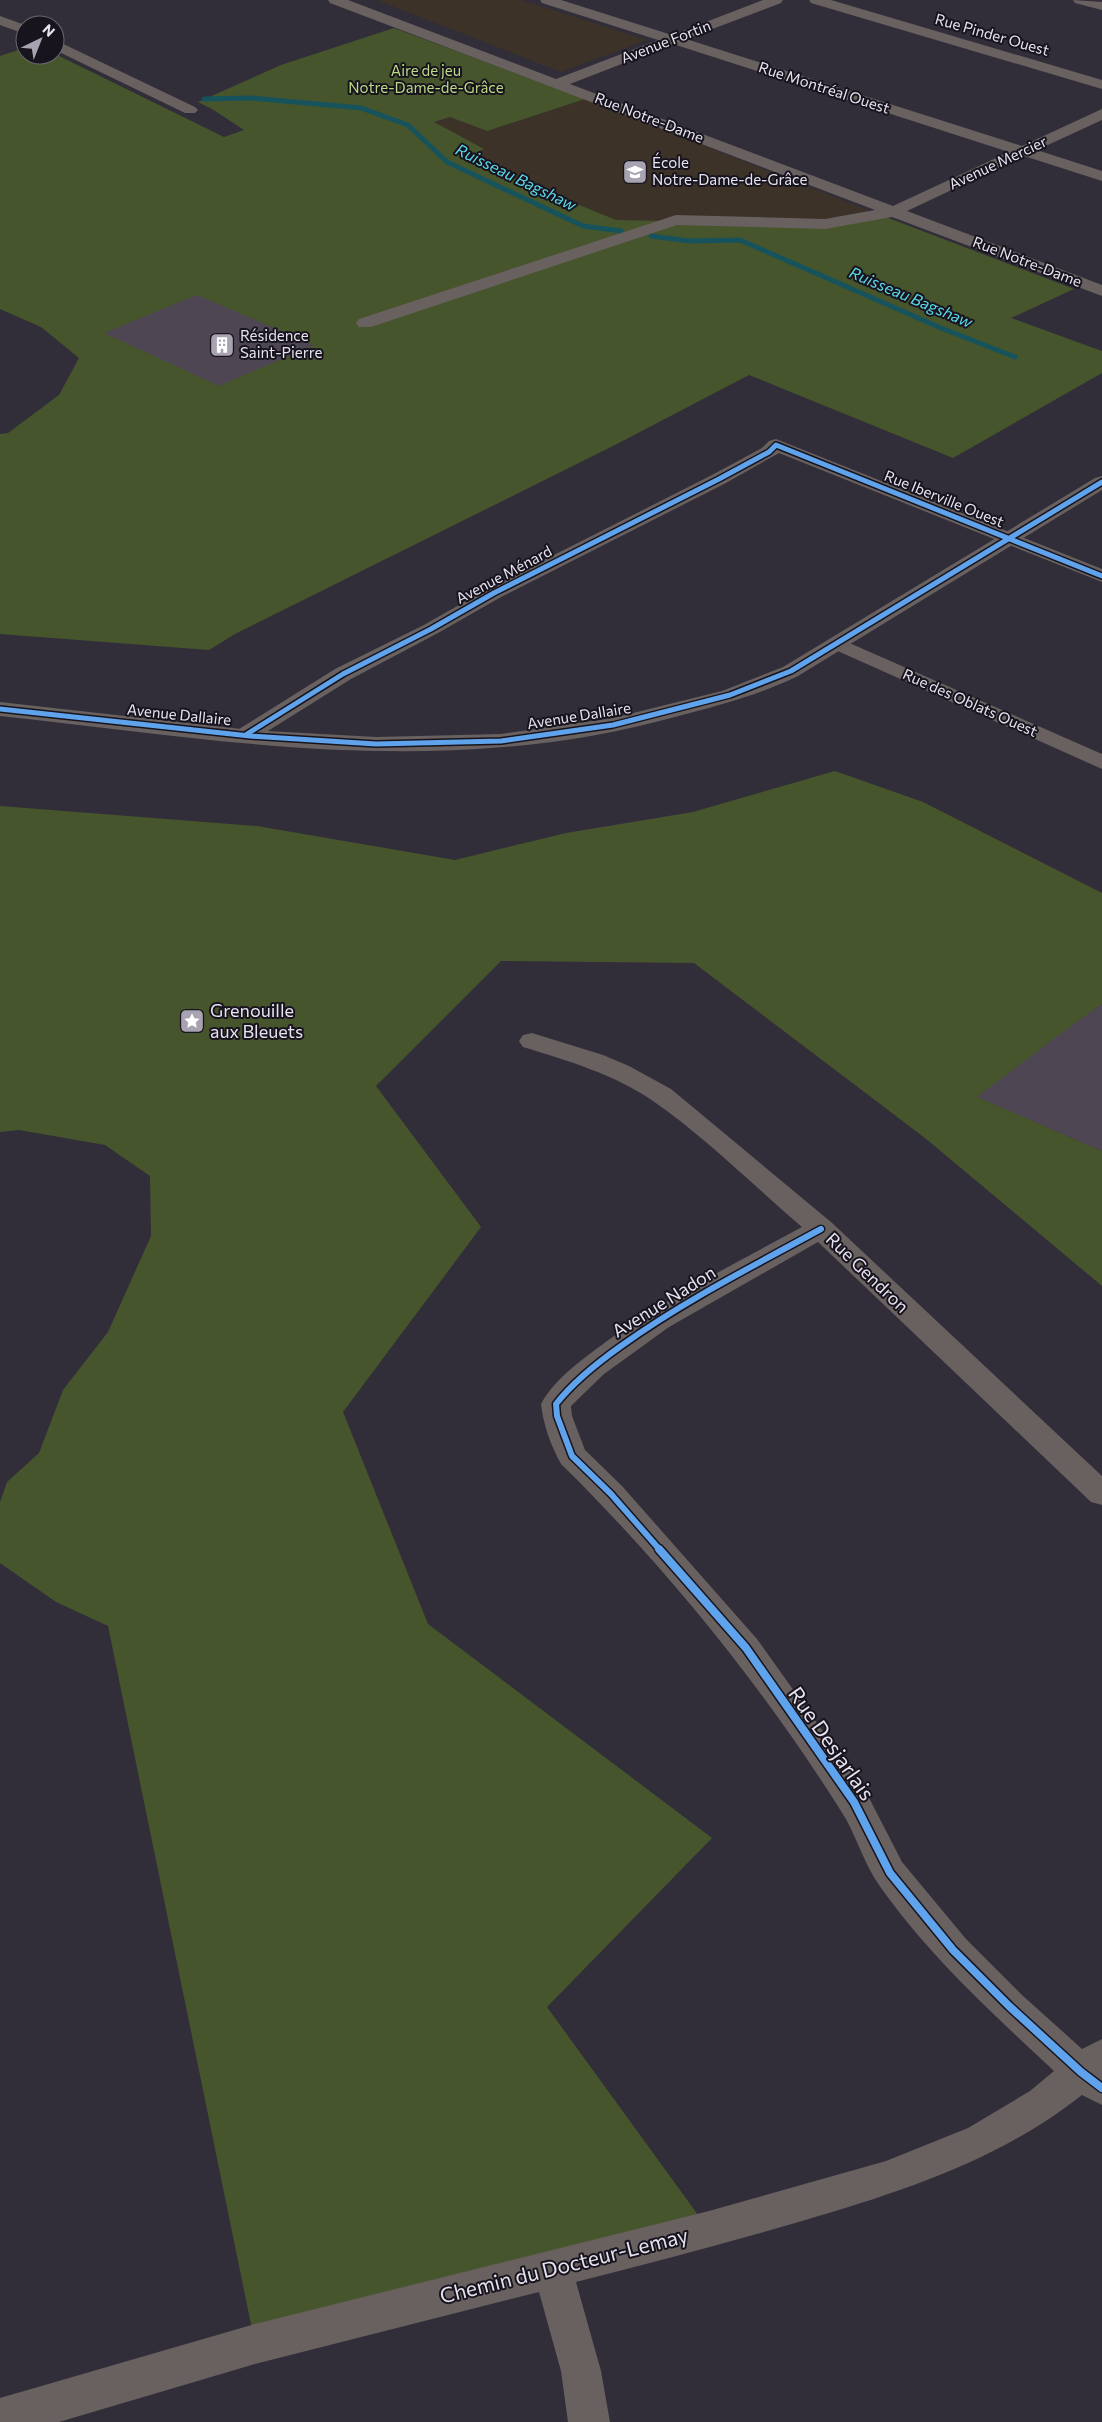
<svg xmlns="http://www.w3.org/2000/svg" width="1102" height="2422" font-family="Commissioner,sans-serif">
  <style>
    .education { fill: #3d3227 }
    .green { fill: #47552c }
    .lines { fill: none; stroke-linecap: round; stroke-linejoin: round }
    .stream { stroke: #16535d; stroke-width: 5 }
    .building { fill: #4e4653 }
    .minor { fill: #696060; fill-rule: evenodd }
    .tertiary { fill: #696060; fill-rule: evenodd }
    .cycleway-far2-casing { stroke: #17141d; stroke-width: 8 }
    .cycleway-far1-casing { stroke: #17141d; stroke-width: 9 }
    .cycleway-casing { stroke: #17141d; stroke-width: 11 }
    .cycleway-far2 { stroke: #60a3ed; stroke-width: 5 }
    .cycleway-far1 { stroke: #60a3ed; stroke-width: 6 }
    .cycleway { stroke: #60a3ed; stroke-width: 8 }
    .labels { text-anchor: middle; stroke-width: 4; stroke-linejoin: round; paint-order: stroke }
    .far-street-label { font-size: 15px; fill: #e7e2f0; stroke: #17141d }
    .far-park-label { font-size: 15px; fill: #bcd986; stroke: #17141d }
    .far-poi-label { font-size: 15px; fill: #e7e2f0; stroke: #17141d; text-anchor: start }
    .far-water-label { font-size: 16px; font-style: italic; fill: #5bd8eb; stroke: #17141d }
    .poi-label { font-size: 18px; fill: #e7e2f0; stroke: #17141d; text-anchor: start }
    .street-label { font-size: 18px; fill: #e7e2f0; stroke: #17141d }
    .near-street-label { font-size: 21px; fill: #e7e2f0; stroke: #17141d }
  </style>
  <rect width="100%" height="100%" fill="#312e39"/>
  <!-- education -->
  <g class="education">
    <path d="M383 0H521L647 40 561 72 379 1Z"/>
    <path d="M585 99 878 214 825 224 616 220 464 158 483 149 433 123 450 117 487 131Z"/>
  </g>
  <!-- green -->
  <g class="green">
    <path d="M394 28 585 99 487 131 450 117 434 122 484 149 465 158 616 220 825 224 878 214 1074 289 1011 318 1102 351V373L953 458 749 375 615 445 235 634 209 650 0 634V434L8 433 59 395 79 358 41 327 0 309V56L25 48V55L55 54 224 137 244 130 212 109 198 102 281 65Z"/>
    <path d="M835 771 923 802 1102 893V1004L978 1097 1102 1151V1286L925 1138 694 963 501 961 376 1086 481 1227 343 1412 428 1624 712 1838 547 2007 709 2230 255 2344 108 1626 56 1602 0 1563V1502L7 1482 39 1453 63 1390 108 1332 151 1236 150 1176 105 1145 19 1130 0 1132V806L257 826 455 860 566 833 693 812Z"/>
  </g>
  <g class="lines">
    <!-- stream -->
    <g class="stream">
      <path d="M204 99 250 98 361 108 408 125 447 162 583 226 621 231"/>
      <path d="M651 236 689 241 740 240 941 328 1015 357"/>
    </g>
  </g>
  <!-- building -->
  <g class="building">
    <path d="M197 295 314 345 219 386 104 333Z"/>
    <path d="M1102 1004V1151L977 1097 1060 1034Z"/>
  </g>
  <g class="lines">
    <!-- minor -->
    <g class="minor">
      <path d="M328 0H348L556 79 658 40 542 3 540 0H561L672 35 763 0H783L781 3 686 39 1022 146 1102 109V120L1037 150 1102 171V181L1024 156 907 211 1102 285V296L892 217 825 229 677 225 371 327H359L356 323 359 319 676 215 825 219 875 210 330 3ZM673 44 1009 152 893 206 570 84Z"/>
      <path d="M809 0H831L1102 80V89L811 3Z"/>
      <path d="M1073 0 1102 2V10L1075 3Z"/>
      <path d="M0 16 25 25V34L0 25Z"/>
      <path d="M55 40 195 107 198 110 195 113H185L55 50Z"/>
      <path d="M776 439 1102 569V582L779 453 726 483 501 597 438 633 351 679 255 739 247 741 239 739 236 734 239 729 335 669 424 625 487 589 712 475 762 448 769 441Z"/>
      <path d="M838 638 1102 754V769L831 648 827 644 831 640Z"/>
      <path d="M532 1033 603 1055 629 1066 671 1089 831 1222 1102 1476V1505L1091 1502 818 1242 669 1327 604 1374 571 1406 572 1416 585 1450 622 1486 757 1639 866 1792 902 1862 966 1939 1022 1995 1082 2049 1102 2039V2105L1082 2095C1000 2160 901 2192 802 2221 727 2243 651 2263 576 2282L601 2371 610 2422H568L561 2371 539 2292 255 2364 59 2422H0V2398L255 2324 709 2211 886 2161 968 2128 1030 2091 1054 2071C992 2013 928 1955 879 1885 863 1862 856 1834 841 1811 763 1687 665 1566 561 1464 551 1446 543 1424 541 1404 556 1377 583 1359 607 1341 668 1297 736 1263 802 1227 754 1186 705 1137 653 1101 614 1074 568 1061 523 1047L519 1041 523 1035Z"/>
    </g>
    <!-- tertiary -->
    <path class="tertiary" d="M1102 476V490L798 676C759 695 717 706 675 717 619 732 561 743 503 747 335 762 166 734 0 716V702L250 730 376 737 501 734 613 718 722 691 783 667 1095 478Z"/>
    <defs>
      <g id="cycleway-far2">
        <path d="M0 709 250 736 376 744 501 741 613 725 730 695 791 671 1102 482"/>
        <path d="M247 734 343 674 431 629 494 593 719 479 769 452 776 445 1102 576"/>
      </g>
      <path id="cycleway-far1" d="M660 1550 611 1494 572 1456 557 1416 556 1404C574 1381 597 1363 621 1346 684 1301 753 1266 821 1229"/>
      <path id="cycleway" d="M659 1549 746 1648 854 1802 890 1873 953 1950 1009 2006 1081 2072 1102 2088"/>
    </defs>
    <!-- cycleway-far2 casing -->
    <use href="#cycleway-far2" class="cycleway-far2-casing"/>
    <!-- cycleway-far1 casing -->
    <use href="#cycleway-far1" class="cycleway-far1-casing"/>
    <!-- cycleway casing -->
    <use href="#cycleway" class="cycleway-casing"/>
    <!-- cycleway-far2 -->
    <use href="#cycleway-far2" class="cycleway-far2"/>
    <!-- cycleway-far1 -->
    <use href="#cycleway-far1" class="cycleway-far1"/>
    <!-- cycleway -->
    <use href="#cycleway" class="cycleway"/>
  </g>
  <!-- icons -->
  <defs>
    <symbol id="school-square" viewBox="-11 -11 22 22"><rect x="-9" y="-9" width="18" height="18" rx="4" fill="#a7a3b0" stroke="#17141d"/><path d="M0-5L7-2L0 1L-7-2ZM-4 1L0 2.5L4 1V4Q0 6-4 4Z" fill="#fff"/></symbol>
    <symbol id="building-square" viewBox="-11 -11 22 22"><rect x="-9" y="-9" width="18" height="18" rx="4" fill="#a7a3b0" stroke="#17141d"/><path d="M-4-6H4V6H1V3H-1V6H-4ZM-2.5-4.3h1.7v1.8h-1.7ZM.8-4.3h1.7v1.8H.8ZM-2.5-1h1.7V.8h-1.7ZM.8-1h1.7V.8H.8Z" fill="#fff"/></symbol>
    <symbol id="sight-square" viewBox="-11 -11 22 22"><rect x="-9" y="-9" width="18" height="18" rx="4" fill="#a7a3b0" stroke="#17141d"/><path d="M0-6L1.8-2.2L6-1.7L2.9 1.2L3.7 5.4L0 3.3L-3.7 5.4L-2.9 1.2L-6-1.7L-1.8-2.2Z" fill="#fff"/></symbol>
  </defs>
  <g fill-rule="evenodd">
    <use href="#school-square" x="621" y="158" width="28" height="28"/>
    <use href="#building-square" x="208" y="331" width="28" height="28"/>
    <use href="#sight-square" x="178" y="1007" width="28" height="28"/>
  </g>
  <g class="labels">
    <!-- far-street labels -->
    <g class="far-street-label">
      <text transform="translate(992 35) rotate(16)" y="5">Rue Pinder Ouest</text>
      <text transform="translate(666 42) rotate(-21)" y="5">Avenue Fortin</text>
      <text transform="translate(824 88) rotate(18)" y="5">Rue Montréal Ouest</text>
      <text transform="translate(649 118) rotate(21)" y="5">Rue Notre-Dame</text>
      <text transform="translate(998 163) rotate(-25)" y="5">Avenue Mercier</text>
      <text transform="translate(1027 262) rotate(21)" y="5">Rue Notre-Dame</text>
      <text transform="translate(944 499) rotate(22)" y="5">Rue Iberville Ouest</text>
      <text transform="translate(504 575) rotate(-28)" y="5">Avenue Ménard</text>
      <text transform="translate(970 703) rotate(24)" y="5">Rue des Oblats Ouest</text>
      <text transform="translate(179 715) rotate(6)" y="5">Avenue Dallaire</text>
      <text transform="translate(579 716) rotate(-9)" y="5">Avenue Dallaire</text>
    </g>
    <!-- far-park labels -->
    <g class="far-park-label">
      <text x="426" y="76">Aire de jeu<tspan x="426" dy="17">Notre-Dame-de-Grâce</tspan></text>
    </g>
    <!-- far-poi labels -->
    <g class="far-poi-label">
      <text x="652" y="168">École<tspan x="652" dy="17">Notre-Dame-de-Grâce</tspan></text>
      <text x="240" y="341">Résidence<tspan x="240" dy="17">Saint-Pierre</tspan></text>
    </g>
    <!-- far-water labels -->
    <g class="far-water-label">
      <text transform="translate(516 177) rotate(26)" y="6">Ruisseau Bagshaw</text>
      <text transform="translate(911 297) rotate(23)" y="6">Ruisseau Bagshaw</text>
    </g>
    <!-- poi labels -->
    <g class="poi-label">
      <text x="210" y="1017">Grenouille<tspan x="210" dy="21">aux Bleuets</tspan></text>
    </g>
    <!-- street labels -->
    <g class="street-label">
      <text transform="translate(867 1273) rotate(44)" y="6">Rue Gendron</text>
      <text transform="translate(664 1302) rotate(-32)" y="6">Avenue Nadon</text>
    </g>
    <!-- near-street labels -->
    <g class="near-street-label">
      <text transform="translate(831 1744) rotate(55)" y="7">Rue Desjarlais</text>
      <text transform="translate(564 2266) rotate(-14)" y="7">Chemin du Docteur-Lemay</text>
    </g>
  </g>
  <!-- north arrow -->
  <g transform="translate(40 40) rotate(43)"><circle r="24" fill="#17141d" stroke="#6a6671"/>
  <path d="M0-4L9 19L0 12L-9 19Z" fill="#a7a3b0"/>
  <text y="-8" font-size="14" font-weight="bold" text-anchor="middle" fill="#e7e2f0">N</text>
  </g>
</svg>
